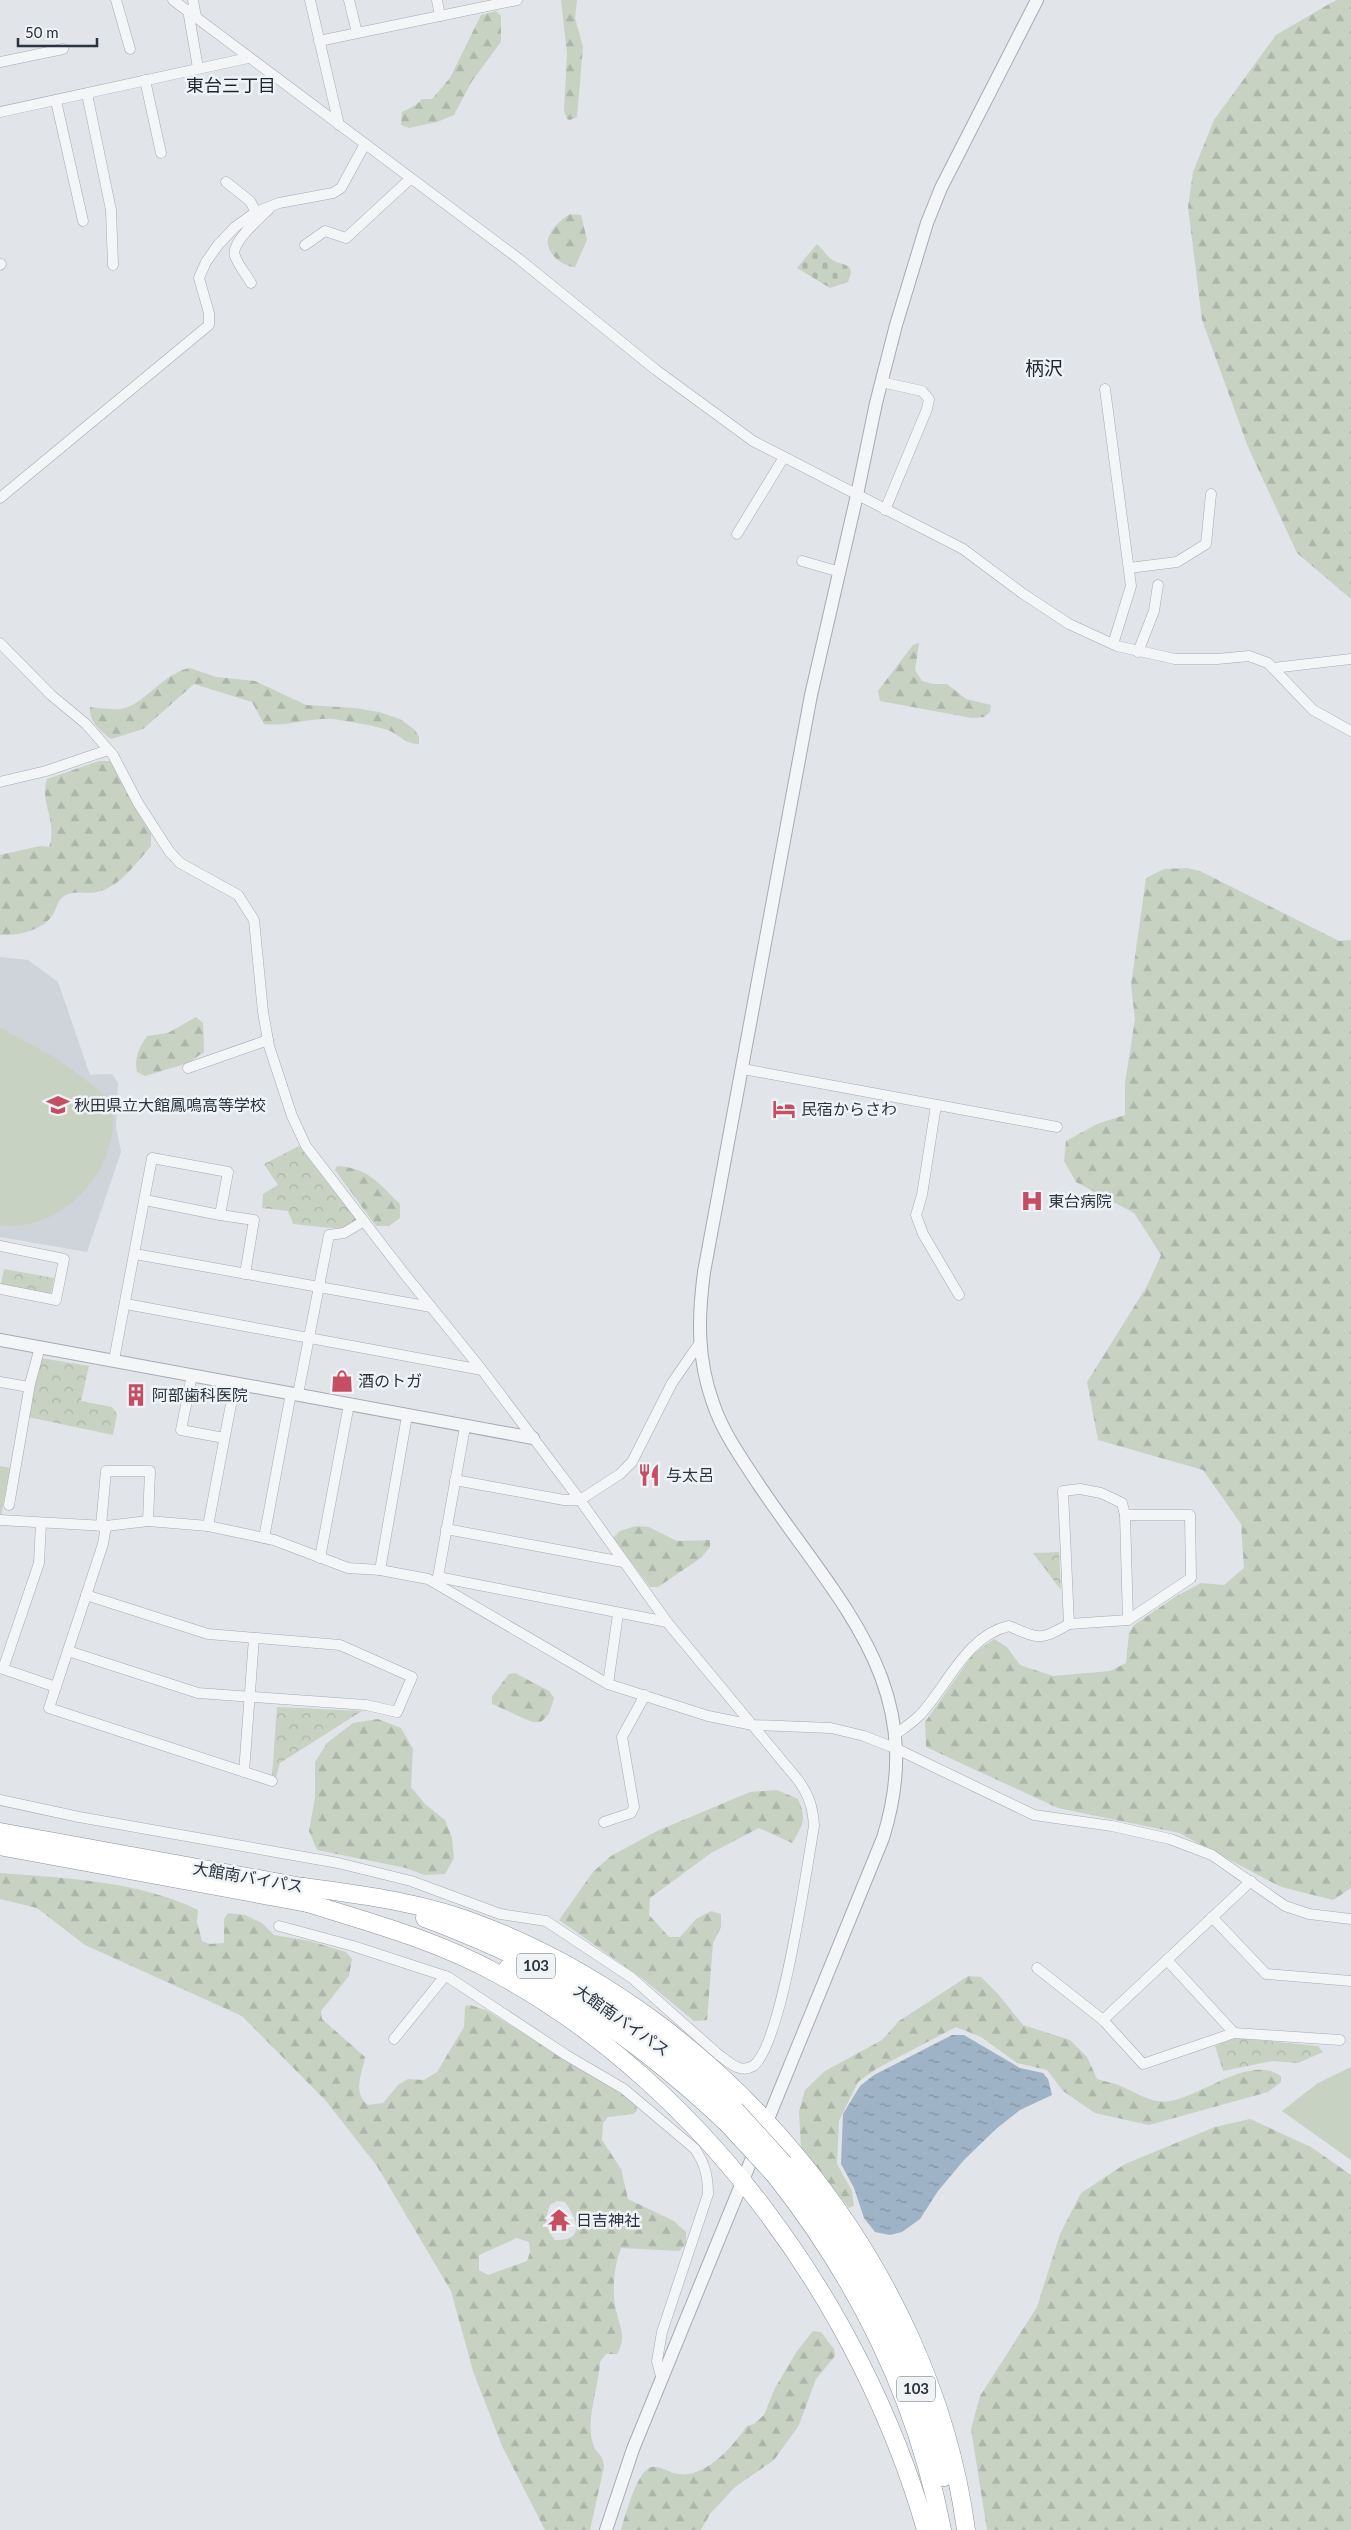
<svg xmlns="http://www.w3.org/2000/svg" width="1351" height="2530" font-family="Lato,'Noto Sans JP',sans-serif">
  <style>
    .built { fill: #cfd3da }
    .green { fill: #c7d2c3 }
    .forest { fill: url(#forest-firs); fill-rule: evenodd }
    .cemetery { fill: url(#cemetery-stones) }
    .park { fill: url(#park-crowns) }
    .water { fill: url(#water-ripples) }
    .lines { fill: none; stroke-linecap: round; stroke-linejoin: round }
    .minor-casing { stroke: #a6abb3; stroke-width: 11 }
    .tertiary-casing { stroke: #a6abb3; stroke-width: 14 }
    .trunk-casing { stroke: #89929e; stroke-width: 19 }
    .minor { stroke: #f3f5f7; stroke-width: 10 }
    .tertiary { stroke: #f3f5f7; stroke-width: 12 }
    .trunk { stroke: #fff; stroke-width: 18 }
    .trunk-bridge-casing { stroke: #89929e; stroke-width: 19; stroke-linecap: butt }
    .trunk-bridge { stroke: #fff; stroke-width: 18 }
    .labels { text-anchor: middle; stroke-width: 5; stroke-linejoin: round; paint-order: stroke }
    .shield { fill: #f0f3f6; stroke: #656d76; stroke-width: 1 }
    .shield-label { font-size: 15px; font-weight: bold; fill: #2a333f }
    .poi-label { font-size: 16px; fill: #2a333f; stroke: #f0f3f6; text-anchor: start }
    .street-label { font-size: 16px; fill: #2a333f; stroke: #f0f3f6 }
    .neighbourhood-label { font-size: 18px; fill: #1c2430; stroke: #f0f3f6 }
    .quarter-label { font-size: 19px; fill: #1c2430; stroke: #f0f3f6 }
  </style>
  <defs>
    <pattern id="forest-firs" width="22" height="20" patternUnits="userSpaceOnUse" patternTransform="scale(1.25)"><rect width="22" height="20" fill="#c7d2c3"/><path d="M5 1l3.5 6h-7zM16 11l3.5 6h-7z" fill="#abb5a9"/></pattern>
    <pattern id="cemetery-stones" width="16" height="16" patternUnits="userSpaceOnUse" patternTransform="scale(1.25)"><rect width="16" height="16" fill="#c7d2c3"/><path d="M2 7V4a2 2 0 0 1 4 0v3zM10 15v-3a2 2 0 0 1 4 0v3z" fill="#abb5a9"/></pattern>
    <pattern id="park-crowns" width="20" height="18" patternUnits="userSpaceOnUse" patternTransform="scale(1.25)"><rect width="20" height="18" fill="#c7d2c3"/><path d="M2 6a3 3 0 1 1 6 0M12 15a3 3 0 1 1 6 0" fill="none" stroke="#abb5a9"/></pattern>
    <pattern id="water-ripples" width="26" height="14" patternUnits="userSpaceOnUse" patternTransform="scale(1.25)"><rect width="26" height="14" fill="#9eb3c6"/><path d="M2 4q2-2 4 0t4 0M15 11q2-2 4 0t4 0" fill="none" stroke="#8192a2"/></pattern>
  </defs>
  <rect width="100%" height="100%" fill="#e1e4e9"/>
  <!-- built -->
  <path class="built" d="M0 957 28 960 58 982 90 1075 112 1074 118 1083 116 1127 121 1152 87 1252 0 1237Z"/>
  <!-- green -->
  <g class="green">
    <path d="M0 1028 58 1059 111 1100C126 1162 65 1234 0 1225Z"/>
    <path d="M0 1466 10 1468 1 1516H0Z"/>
    <path d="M1351 2067V2160L1282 2111 1318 2083Z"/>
  </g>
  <!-- forest -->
  <g class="forest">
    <path d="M561 0H577L575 18 583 47 577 117 570 120 567 119 564 111 567 54Z"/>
    <path d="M1336 0H1351V599L1297 553 1248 447 1202 320 1188 207 1193 172 1214 120 1276 35Z"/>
    <path d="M496 11 501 16V42L472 81 454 115 437 122 409 128 401 125 402 112 416 105 422 99H432L450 78 481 15Z"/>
    <path d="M570 214 581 215 587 240 575 267C561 267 541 249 550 234 554 226 562 219 570 214Z"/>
    <path d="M919 643 915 670 922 681 933 684H947L966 699 991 705 990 712 984 717 972 718 880 701 878 691 913 645Z"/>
    <path d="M190 668 216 677 255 681 306 705 355 708 379 712 400 719 415 730 419 737V744C407 745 398 734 388 730 371 725 351 722 334 719 311 717 287 727 264 724L252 702 194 684 143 729 111 739C100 730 89 722 90 707 100 708 111 710 121 709 143 706 163 673 190 668Z"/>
    <path d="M99 761H110L151 829V846C136 863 120 887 97 892 84 895 76 889 64 896 57 900 57 910 52 916 41 931 17 936 0 935V855L40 846 49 847C58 821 39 802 47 779Z"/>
    <path d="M1187 868 1200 871 1339 941 1351 940V1888L1333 1900 1281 1887 1179 1833 1058 1808 926 1747 925 1722 973 1654 994 1639 1007 1647 1020 1665 1053 1676 1110 1671 1126 1663 1129 1633 1134 1625 1175 1597 1201 1583 1224 1585 1244 1568 1241 1524 1203 1470 1098 1440 1087 1382 1147 1286 1161 1255 1134 1213 1076 1182 1064 1161 1066 1141 1097 1124 1125 1115V1083L1135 1019 1131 985 1146 878 1164 869Z"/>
    <path d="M196 1017 203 1023 204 1052 188 1063 145 1076 137 1072C134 1059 139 1047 147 1036L168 1033Z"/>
    <path d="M337 1166C369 1168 378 1183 400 1204V1218L389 1226H376L335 1170Z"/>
    <path d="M636 1526 649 1527 677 1541 710 1540V1547L701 1558 658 1587H650L613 1538 620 1531Z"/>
    <path d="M515 1673 549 1691 554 1698 549 1714 541 1722H532L492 1704V1696L509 1674Z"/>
    <path d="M378 1719 401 1728 413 1749 411 1787 425 1804 445 1820 452 1838 454 1858 445 1874 424 1875 406 1868 317 1850 309 1831 315 1798V1762L327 1743 353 1723Z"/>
    <path d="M777 1790 798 1799C807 1819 803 1825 792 1843L759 1828 711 1853 650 1898 649 1915 669 1937H680L696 1919 711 1911 721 1914V1927L713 1943 707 2020 694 2021 643 1979 559 1920 593 1872 611 1856 657 1831 750 1792Z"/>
    <path d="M0 1873C64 1878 139 1881 198 1910L197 1922 202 1941 210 1944 224 1943V1919L228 1913 245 1915 262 1923 274 1935 310 1941 346 1952 352 1959 349 1976 321 2011 322 2019 365 2057C362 2074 352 2092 368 2105L383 2103 398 2085 408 2079 424 2080 437 2072 464 2027 465 2006 470 2005 486 2010 636 2103 637 2111 633 2114 608 2117 603 2123 602 2140 621 2169 628 2199 674 2221 686 2232V2244L679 2251 621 2248C614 2265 611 2295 617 2314 621 2329 626 2339 617 2354H606L600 2362C599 2388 585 2418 593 2444 596 2454 603 2453 604 2467L590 2530H545L502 2446 473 2371 451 2291 377 2166 326 2101 242 2016 85 1945 37 1908 0 1899ZM557 2201 565 2202C577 2219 586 2242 555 2240 545 2227 544 2220 550 2205ZM517 2238 529 2242 530 2252 527 2261 488 2275 479 2270V2255Z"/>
    <path d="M968 1976 981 1977 998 1994 1023 2025 1070 2040 1087 2057 1097 2079C1106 2082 1115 2083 1123 2087 1138 2094 1153 2104 1170 2101 1202 2096 1250 2054 1281 2076V2082L1268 2092 1149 2125 1095 2113 1063 2091 1047 2070 1017 2063 981 2037 956 2027 876 2069 858 2082 839 2121 837 2164 852 2191 854 2206 849 2208 801 2148 799 2112 805 2090 825 2071 882 2040 899 2021Z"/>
    <path d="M1250 2119 1311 2147 1351 2175V2530H987L971 2429 980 2396 1037 2307 1060 2234 1081 2193 1125 2164 1215 2127Z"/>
    <path d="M813 2331 821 2332 834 2349 835 2356 816 2379 799 2425 774 2460 735 2487 710 2514 701 2530H621C625 2516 636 2475 649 2468 657 2464 666 2471 674 2473 703 2482 733 2446 747 2426L754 2424 764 2415 775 2388 797 2351Z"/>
  </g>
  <!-- cemetery -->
  <path class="cemetery" d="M817 244C822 248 826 255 831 259 842 267 857 261 848 282L830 288 797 268Z"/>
  <!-- park -->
  <g class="park">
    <path d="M299 1146 357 1220 341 1229 293 1224 288 1211 262 1208 263 1194 278 1185 264 1164Z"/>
    <path d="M4 1269 54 1278 51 1294 1 1284Z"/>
    <path d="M41 1358 89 1366 81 1401 112 1407 117 1414 113 1435 28 1417Z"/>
    <path d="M1059 1552 1061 1590 1033 1553Z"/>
    <path d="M277 1707 362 1711 280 1763 276 1777 272 1776Z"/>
    <path d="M1236 2038 1318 2046 1323 2052 1298 2063 1272 2061 1223 2071 1215 2046Z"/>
  </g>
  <!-- water -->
  <path class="water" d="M952 2035H964L1020 2068 1043 2073 1048 2079 1052 2095 1020 2110 996 2129 964 2160 938 2191 920 2219 902 2232 890 2235 875 2232 864 2218 854 2188 841 2164 843 2114 860 2086 874 2075Z"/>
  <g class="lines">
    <defs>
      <g id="minor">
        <path d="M116 0 130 49"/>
        <path d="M173 0 519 259 656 370 753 441 963 549 1022 593 1069 624 1117 646 1175 659H1217L1249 656 1268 663 1313 710 1351 731"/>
        <path d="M193 0 196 17"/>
        <path d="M310 0 339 125"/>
        <path d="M349 0 357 33"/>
        <path d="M437 0 440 16"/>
        <path d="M188 10 198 68"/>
        <path d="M319 41 517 0"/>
        <path d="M0 62 63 49"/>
        <path d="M145 80 161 153"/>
        <path d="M87 94 111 210 113 265"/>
        <path d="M56 101 83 221"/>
        <path d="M0 112 248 58"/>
        <path d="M226 182 250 201 256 212"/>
        <path d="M305 245 325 231 346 238 410 179"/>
        <path d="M0 265 1 264"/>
        <path d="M251 283C246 274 238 265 235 256 230 243 260 218 269 209"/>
        <path d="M881 382 922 391 929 399 927 409 885 510"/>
        <path d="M1105 389 1131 586 1113 644"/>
        <path d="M0 498 209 325V313L199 278 206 262 218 245 235 227 256 212 279 203 333 193 341 188 365 144"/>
        <path d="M737 534 784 457"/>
        <path d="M802 561 840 572"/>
        <path d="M1129 568 1177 562 1206 544 1211 494"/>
        <path d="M0 643 51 695 86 724 113 755 138 803 169 851 180 863 238 895 254 920 263 1012 269 1046 292 1116 306 1146 403 1272 482 1370 580 1500 667 1622 798 1780C809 1795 813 1808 814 1826 807 1867 781 2048 753 2066 740 2074 729 2062 719 2055L632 1978 546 1921 500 1914 411 1881 338 1863 79 1817 0 1800"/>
        <path d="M1138 652 1154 611 1158 585"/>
        <path d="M1273 668 1351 659"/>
        <path d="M0 782 46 771 108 750"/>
        <path d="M188 1068 268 1040"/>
        <path d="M743 1069 1057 1127"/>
        <path d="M936 1105 922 1195 916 1215 923 1234 959 1295"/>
        <path d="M145 1200 220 1215"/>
        <path d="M0 1246 64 1259 56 1300 0 1289"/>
        <path d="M135 1254 431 1307"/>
        <path d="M126 1304 482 1370"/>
        <path d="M114 1360 152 1158 228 1172 220 1215 254 1220 245 1274"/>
        <path d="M192 1375 181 1430 224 1438"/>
        <path d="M0 1382 29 1387"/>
        <path d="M298 1394 329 1235 344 1233 364 1221"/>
        <path d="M465 1427 438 1577 667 1622"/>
        <path d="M455 1480 564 1500H580L620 1474 632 1462 672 1383 699 1344"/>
        <path d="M1080 1489 1101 1493 1122 1503 1125 1515H1190L1191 1578 1128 1620 1069 1624 1063 1491Z"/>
        <path d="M9 1505 30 1384 40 1347"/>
        <path d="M1125 1515 1128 1620"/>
        <path d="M0 1520 106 1526 148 1521 208 1526 274 1540 348 1568 380 1570 428 1579 608 1684 708 1716 753 1725 831 1728 864 1736 897 1749 1034 1815 1112 1826 1170 1839 1212 1855 1285 1906 1309 1914 1351 1919"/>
        <path d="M41 1523 39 1563 3 1669 56 1687"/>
        <path d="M101 1526 106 1471H150L148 1521"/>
        <path d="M106 1526 103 1544 49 1708 272 1781"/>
        <path d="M208 1526 235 1383"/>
        <path d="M446 1529 623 1562"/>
        <path d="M264 1538 291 1393"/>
        <path d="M320 1558 349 1404"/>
        <path d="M380 1570 407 1416"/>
        <path d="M68 1651 198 1693 366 1705 397 1712 412 1677 340 1645 208 1634 86 1595"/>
        <path d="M608 1684 618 1614"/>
        <path d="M896 1734C904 1728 913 1722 920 1715 947 1686 967 1635 1009 1626 1039 1639 1040 1641 1069 1624"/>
        <path d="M244 1772 254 1638"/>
        <path d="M604 1822 631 1813 634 1807 622 1737 645 1695"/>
        <path d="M1212 1917 1266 1974 1351 1981"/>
        <path d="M279 1926 353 1946 448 1977 566 2055 624 2089 695 2149C705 2164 708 2176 708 2194L662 2332 657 2361 662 2380"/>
        <path d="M1167 1960 1234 2033"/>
        <path d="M1037 1968 1103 2020 1251 1881"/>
        <path d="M1103 2020 1143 2064 1234 2033 1340 2040"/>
        <path d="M394 2039 445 1976"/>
      </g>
      <g id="tertiary">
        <path d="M0 1340 533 1438"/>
        <path d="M606 2530 633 2449 883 1838C931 1685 838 1603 759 1485 742 1459 723 1433 713 1403 697 1358 698 1318 704 1272L811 695 857 495 876 403 896 325 927 223 941 188 1037 0"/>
      </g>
      <g id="trunk">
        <path d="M0 1832 313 1889"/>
        <path d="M0 1846 313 1904"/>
        <path d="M303 1887C364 1895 426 1903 483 1926 729 2021 931 2267 966 2530"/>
        <path d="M301 1901C369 1922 436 1940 498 1974 704 2086 862 2307 926 2530"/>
        <path d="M425 1918C500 1946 571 1980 636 2026 671 2051 703 2081 735 2110"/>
        <path d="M508 1968C591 2007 660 2060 727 2123"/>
        <path d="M784 2164C859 2257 913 2361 944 2477"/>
        <path d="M775 2175C857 2279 917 2399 942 2530"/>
      </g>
    </defs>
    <!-- minor casing -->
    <use href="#minor" class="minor-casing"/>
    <!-- tertiary casing -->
    <use href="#tertiary" class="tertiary-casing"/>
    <!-- trunk casing -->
    <use href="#trunk" class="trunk-casing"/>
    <!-- minor -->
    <use href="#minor" class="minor"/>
    <!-- tertiary -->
    <use href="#tertiary" class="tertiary"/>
    <!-- trunk -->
    <use href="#trunk" class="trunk"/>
    <defs>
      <g id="trunk-bridge">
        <path d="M735 2110 784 2164"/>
        <path d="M727 2123 775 2175"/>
      </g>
    </defs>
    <!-- trunk-bridge casing -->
    <use href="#trunk-bridge" class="trunk-bridge-casing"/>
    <!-- trunk-bridge -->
    <use href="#trunk-bridge" class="trunk-bridge"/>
  </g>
  <!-- icons -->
  <defs>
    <symbol id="school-bare" viewBox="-9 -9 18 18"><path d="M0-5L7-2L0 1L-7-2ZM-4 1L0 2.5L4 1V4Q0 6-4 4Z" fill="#c64e63" stroke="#f0f3f6" stroke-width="2.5" paint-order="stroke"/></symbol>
    <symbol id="hotel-bare" viewBox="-9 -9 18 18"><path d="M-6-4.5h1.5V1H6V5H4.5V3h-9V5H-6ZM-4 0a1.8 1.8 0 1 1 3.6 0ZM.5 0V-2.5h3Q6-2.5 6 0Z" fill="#c64e63" stroke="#f0f3f6" stroke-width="2.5" paint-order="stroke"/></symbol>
    <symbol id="hospital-bare" viewBox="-9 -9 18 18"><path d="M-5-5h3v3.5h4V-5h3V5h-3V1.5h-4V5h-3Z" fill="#c64e63" stroke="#f0f3f6" stroke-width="2.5" paint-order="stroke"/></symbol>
    <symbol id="shop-bare" viewBox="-9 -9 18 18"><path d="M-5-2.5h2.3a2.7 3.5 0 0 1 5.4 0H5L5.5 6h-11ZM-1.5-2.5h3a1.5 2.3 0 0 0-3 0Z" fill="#c64e63" stroke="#f0f3f6" stroke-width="2.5" paint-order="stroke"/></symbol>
    <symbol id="building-bare" viewBox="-9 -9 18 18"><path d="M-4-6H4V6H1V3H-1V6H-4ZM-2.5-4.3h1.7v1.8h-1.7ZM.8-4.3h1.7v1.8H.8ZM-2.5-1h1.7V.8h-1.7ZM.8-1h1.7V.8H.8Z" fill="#c64e63" stroke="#f0f3f6" stroke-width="2.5" paint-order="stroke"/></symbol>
    <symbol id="restaurant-bare" viewBox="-9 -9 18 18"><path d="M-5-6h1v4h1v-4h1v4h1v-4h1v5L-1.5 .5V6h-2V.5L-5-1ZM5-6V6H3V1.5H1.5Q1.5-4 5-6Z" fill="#c64e63" stroke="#f0f3f6" stroke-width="2.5" paint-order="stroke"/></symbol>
    <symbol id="temple-bare" viewBox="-9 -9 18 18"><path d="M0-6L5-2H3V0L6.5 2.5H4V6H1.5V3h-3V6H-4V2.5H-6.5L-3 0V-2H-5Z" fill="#c64e63" stroke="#f0f3f6" stroke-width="2.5" paint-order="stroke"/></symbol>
  </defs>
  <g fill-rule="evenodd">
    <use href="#school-bare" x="42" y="1089" width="32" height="32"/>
    <use href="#hotel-bare" x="768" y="1093" width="32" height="32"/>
    <use href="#hospital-bare" x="1016" y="1185" width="32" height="32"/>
    <use href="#shop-bare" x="326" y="1365" width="32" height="32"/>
    <use href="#building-bare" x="120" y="1379" width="32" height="32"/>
    <use href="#restaurant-bare" x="633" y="1459" width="32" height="32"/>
    <use href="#temple-bare" x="543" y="2204" width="32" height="32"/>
  </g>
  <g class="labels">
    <!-- shield labels -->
    <g class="shield">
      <rect x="517" y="1953.5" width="38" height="25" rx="4"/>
      <rect x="897" y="2376.5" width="38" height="25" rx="4"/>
    </g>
    <g class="shield-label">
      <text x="536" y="1971">103</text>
      <text x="916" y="2394">103</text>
    </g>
    <!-- poi labels -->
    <g class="poi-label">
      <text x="74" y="1111">秋田県立大館鳳鳴高等学校</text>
      <text x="801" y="1115">民宿からさわ</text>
      <text x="1048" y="1207">東台病院</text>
      <text x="358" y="1387">酒のトガ</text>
      <text x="152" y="1401">阿部歯科医院</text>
      <text x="666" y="1481">与太呂</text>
      <text x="576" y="2226">日吉神社</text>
    </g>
    <!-- street labels -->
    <g class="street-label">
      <text transform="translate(248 1877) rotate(10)" y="6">大館南バイパス</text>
      <text transform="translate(622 2020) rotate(35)" y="6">大館南バイパス</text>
    </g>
    <!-- neighbourhood labels -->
    <g class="neighbourhood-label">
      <text x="231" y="92">東台三丁目</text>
    </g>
    <!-- quarter labels -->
    <g class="quarter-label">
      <text x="1044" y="375">柄沢</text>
    </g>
  </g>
  <!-- scale -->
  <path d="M18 38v8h79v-8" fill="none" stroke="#2a333f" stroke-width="2.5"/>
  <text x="25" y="38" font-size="15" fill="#2a333f" stroke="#f0f3f6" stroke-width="4" paint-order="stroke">50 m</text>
</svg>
